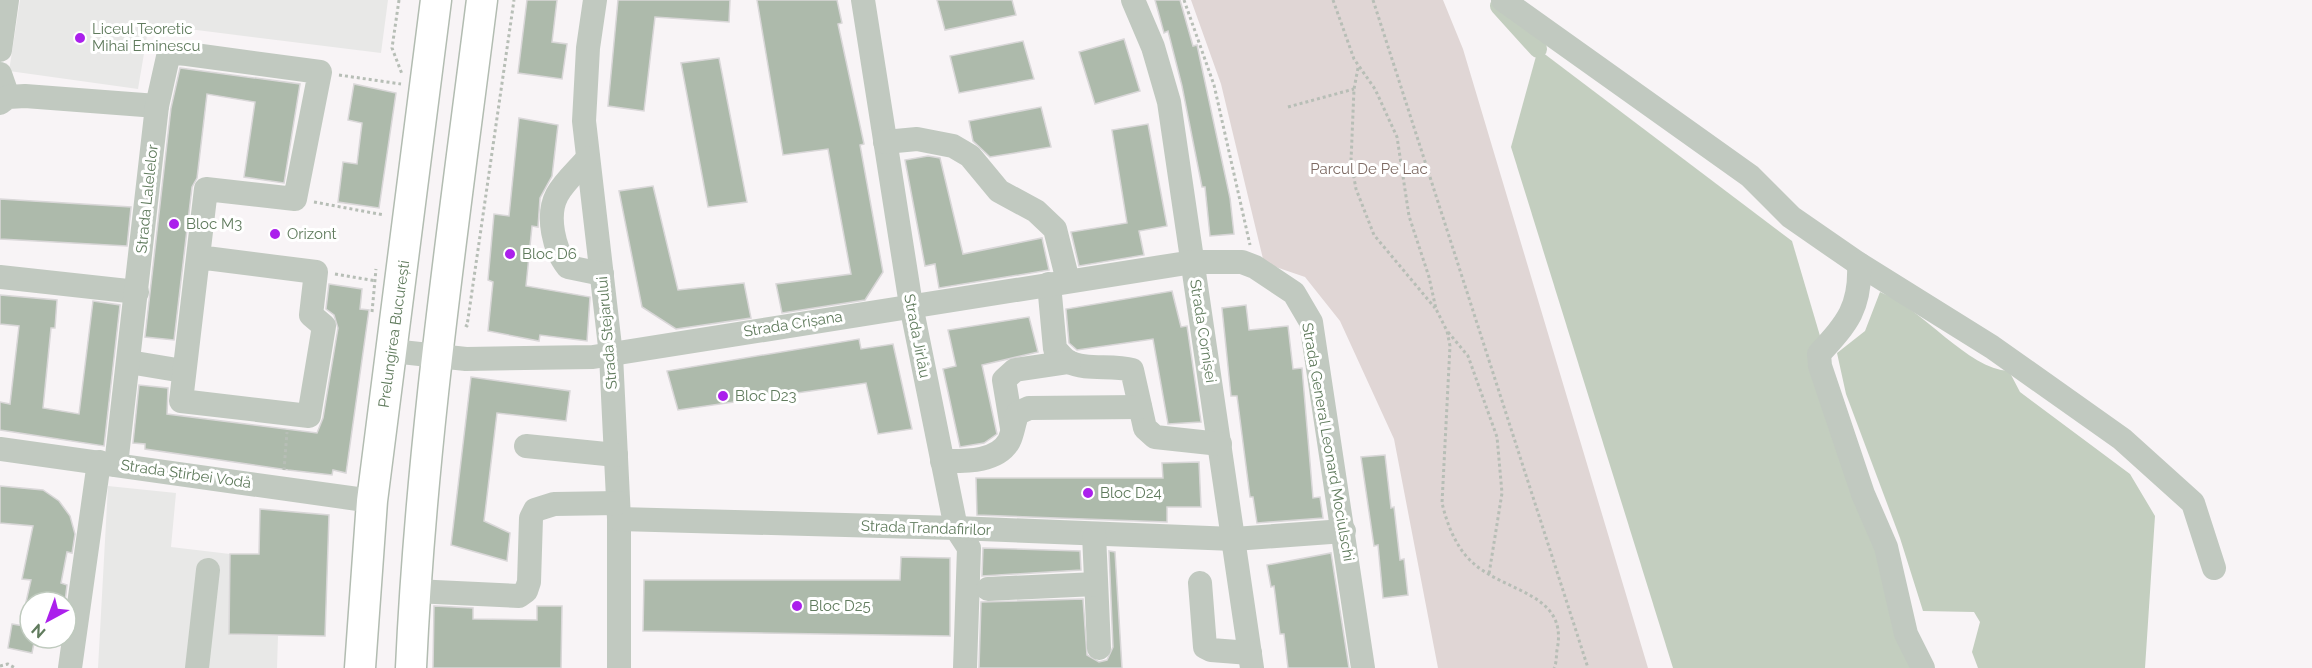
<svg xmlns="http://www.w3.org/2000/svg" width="2312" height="668" font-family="Raleway,sans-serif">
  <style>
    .built { fill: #e8e8e7 }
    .green { fill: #e0d6d5 }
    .water { fill: #c3cebf }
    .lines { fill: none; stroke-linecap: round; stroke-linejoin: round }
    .canal { stroke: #c3cebf; stroke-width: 18 }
    .building { fill: #adbaab; stroke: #d9d7d8; stroke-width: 1.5 }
    .major-casing { stroke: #b2bcb1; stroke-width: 33 }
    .path { stroke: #b7beb6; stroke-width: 3; stroke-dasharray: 3 3; stroke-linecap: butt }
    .minor { stroke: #c1c9c0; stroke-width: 24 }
    .major { stroke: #fff; stroke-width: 30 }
    .poi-dot { fill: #ab20ec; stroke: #fff; stroke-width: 2 }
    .labels { text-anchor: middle; stroke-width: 6; stroke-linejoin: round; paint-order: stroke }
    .poi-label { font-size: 15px; fill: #607b5d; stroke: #fff; text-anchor: start }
    .park-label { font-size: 15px; fill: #7e6b64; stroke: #fff }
    .street-label { font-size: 15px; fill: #607b5d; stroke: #fff }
  </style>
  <rect width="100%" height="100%" fill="#f8f4f6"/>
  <!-- built -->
  <g class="built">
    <path d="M20 0H388L381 53 149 24 138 89 9 71Z"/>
    <path d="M108 486 176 493 171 547 230 554 229 634 278 636 277 668H98Z"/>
  </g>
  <!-- green -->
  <path class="green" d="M1191 0H1443L1463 49 1648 668H1438L1394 439 1340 321 1305 277 1264 263 1221 84Z"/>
  <!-- water -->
  <g class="water">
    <path d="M1538 49 1792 241 1918 668H1673L1511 147Z"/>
    <path d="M1880 292C1924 309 1967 369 2009 371L2020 392 2130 474 2155 516 2145 668H1978L1972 652 1980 622 1974 612 1923 611 1900 538 1846 394 1837 353 1865 331Z"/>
  </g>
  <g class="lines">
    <!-- canal -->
    <path class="canal" d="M1499 6 1538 49"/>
  </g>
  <!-- building -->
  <g class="building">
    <path d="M527 0H557L552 42 567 44 562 79 518 73Z"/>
    <path d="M618 0H730L729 22 655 17 644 111 608 106Z"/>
    <path d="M757 0H837L842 23 838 24 864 144 860 145 883 272 865 300 782 313 776 284 851 274 828 149 783 155Z"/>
    <path d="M937 0H1012L1016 15 945 30Z"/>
    <path d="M1155 0H1180L1193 46 1197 45 1230 198 1234 234 1210 236 1205 187H1202L1182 86 1168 31 1164 33Z"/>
    <path d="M1124 39 1140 91 1095 104 1079 52Z"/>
    <path d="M1023 41 1034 79 959 93 950 56Z"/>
    <path d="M719 58 747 202 708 207 681 63Z"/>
    <path d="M180 68 300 84 284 183 244 177 255 102 207 94 197 178 192 187 174 340 145 337 171 108Z"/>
    <path d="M354 84 396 93 379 208 338 202 343 162 357 164 362 123 348 120Z"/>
    <path d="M1041 107 1051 147 990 157 973 141 969 121Z"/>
    <path d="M519 118 558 125 552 176 540 198 538 227 532 226 526 286 590 297 587 341 540 335 539 341 488 331 493 282 488 280 494 214 509 216Z"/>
    <path d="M1148 124 1167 226 1139 231 1144 255 1079 266 1071 232 1127 223 1112 130Z"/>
    <path d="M928 156 940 158 963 254 1042 238 1049 270 939 288 935 264 925 266 905 160Z"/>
    <path d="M653 186 678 290 744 283 751 318 676 329 642 307 619 191Z"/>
    <path d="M0 199 131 207 127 246 0 239Z"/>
    <path d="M329 284 362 289 360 309 369 310 346 473 333 470 332 475 288 470 145 449V444L133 443 139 385 168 388 167 414 317 433 323 418 338 328 334 315 326 309Z"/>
    <path d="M1172 291 1181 327 1187 326 1201 422 1168 424 1153 339 1077 350 1069 343 1066 309Z"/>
    <path d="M0 295 57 300 55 328H51L43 408 79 414 93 301 120 305 104 446 0 430V402L10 404 19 326 0 324Z"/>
    <path d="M1246 305 1249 330 1288 326 1293 369 1302 368 1313 498 1320 497 1323 518 1257 523 1253 497H1250L1237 396H1231L1222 308Z"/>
    <path d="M1029 317 1038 352 982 365 997 434 984 443 960 447 943 369 956 366 948 330Z"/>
    <path d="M859 339 861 349 893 344 912 429 878 434 866 383 678 410 667 371Z"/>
    <path d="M471 377 570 391 566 421 497 413 484 521 510 533 507 561 451 545Z"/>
    <path d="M1385 455 1391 508 1394 507 1400 560 1404 559 1408 595 1383 598 1378 545 1374 546 1361 457Z"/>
    <path d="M1199 462 1201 507H1167V522L977 515 976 478H1163L1162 463Z"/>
    <path d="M0 486 43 490 59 501 70 516 75 534 72 553 67 552 61 583 67 585 65 602H26L31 580 22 579 33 526 0 523Z"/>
    <path d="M260 509 329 515 325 636 229 634 230 554H259Z"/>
    <path d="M983 548 1080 551 1081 570 982 576Z"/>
    <path d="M1109 551 1115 552 1122 668H979L981 602 1083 599 1087 655 1099 662 1107 660 1113 647Z"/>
    <path d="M1331 553 1349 668H1288L1284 634H1280L1274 586 1271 587 1267 565Z"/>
    <path d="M901 557 950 558V636L643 631 644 580H900Z"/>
    <path d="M434 606 473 608V619L537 620V606H562L561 668H433Z"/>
    <path d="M12 624 30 627V638H35L32 653 8 648Z"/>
  </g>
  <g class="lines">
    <defs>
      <g id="major">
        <path d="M360 668 372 501 436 0"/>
        <path d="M411 668C421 444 454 222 482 0"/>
      </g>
    </defs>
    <!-- major casing -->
    <use href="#major" class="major-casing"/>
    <!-- path -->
    <g class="path">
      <path d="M399 0 392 48 402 74"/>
      <path d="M1184 0 1214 85 1250 245"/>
      <path d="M1333 0 1354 59 1375 89 1397 137 1409 216 1429 277 1436 309 1447 331 1450 346 1442 503C1447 524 1456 548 1473 563 1506 593 1569 593 1557 650 1556 656 1557 662 1554 668"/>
      <path d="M1373 0 1588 668"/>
      <path d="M1358 68 1354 89 1351 161 1356 189 1374 235 1435 308"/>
      <path d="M339 75 401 84"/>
      <path d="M1288 107 1354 89"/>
      <path d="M314 202 384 215"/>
      <path d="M335 274 376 281"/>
      <path d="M372 312 376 269"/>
      <path d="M465 325 467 326 514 0"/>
      <path d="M1448 332 1468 356 1497 437 1502 493 1489 574"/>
      <path d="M284 470 287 432"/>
      <path d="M0 666 8 664 15 668"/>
    </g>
    <!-- minor -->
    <g class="minor">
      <path d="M595 0 588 48 584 121 611 355 619 519V668"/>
      <path d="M863 0 911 305 956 528 969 548 965 668"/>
      <path d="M1133 0 1153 47 1169 102 1252 668"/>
      <path d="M1503 0 1750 176 1791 217 1859 264 1992 347 2122 439 2193 503 2214 568"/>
      <path d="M0 50 7 0"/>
      <path d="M0 74 8 97"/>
      <path d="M0 103 8 97 25 96 157 106"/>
      <path d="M885 142 917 139 953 146 970 156 999 191 1036 211 1055 229 1068 281"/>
      <path d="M588 158C578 170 564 182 557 195 546 216 554 250 568 267L602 274"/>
      <path d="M1859 264C1861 308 1847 323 1819 354L1820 366 1863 494 1886 547 1906 634 1923 668"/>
      <path d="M0 277 137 292"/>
      <path d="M1049 284 1055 349C1059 353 1064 360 1069 362 1086 371 1113 364 1132 370L1145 428 1155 437 1220 444"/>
      <path d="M392 351 466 359 593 357 1193 262H1242L1255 267 1294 293 1311 322 1363 668"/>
      <path d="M129 362 183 371"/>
      <path d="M1012 428 1004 380 1015 370 1069 362"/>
      <path d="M526 446 616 455"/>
      <path d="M0 449 372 501"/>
      <path d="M942 461C963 461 997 463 1009 441 1013 433 1014 421 1018 413L1029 408 1140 407"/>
      <path d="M116 465 157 106 168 57 176 53 187 54 320 72 295 199 206 189 181 401 309 416 324 326 311 315 316 272 198 257"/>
      <path d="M619 519 956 528 1234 539 1344 531"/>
      <path d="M1094 534 1099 648"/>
      <path d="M1200 583 1205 647 1211 650 1250 653"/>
      <path d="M988 589 1096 584"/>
      <path d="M414 591 519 596 526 591 529 582 531 518 535 510 554 504 618 503"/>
      <path d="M70 668 99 462"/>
      <path d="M197 668 208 570"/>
    </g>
    <!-- major -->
    <use href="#major" class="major"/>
  </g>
  <!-- markers -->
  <g class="poi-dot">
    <circle cx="80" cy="38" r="6"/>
    <circle cx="174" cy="224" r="6"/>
    <circle cx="275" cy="234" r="6"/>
    <circle cx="510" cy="254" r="6"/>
    <circle cx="723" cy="396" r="6"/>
    <circle cx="1088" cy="493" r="6"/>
    <circle cx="797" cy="606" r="6"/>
  </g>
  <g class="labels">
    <!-- poi labels -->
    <g class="poi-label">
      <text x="92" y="34">Liceul Teoretic<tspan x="92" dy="17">Mihai Eminescu</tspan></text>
      <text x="186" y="229">Bloc M3</text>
      <text x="287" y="239">Orizont</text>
      <text x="522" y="259">Bloc D6</text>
      <text x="735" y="401">Bloc D23</text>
      <text x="1100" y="498">Bloc D24</text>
      <text x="809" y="611">Bloc D25</text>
    </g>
    <!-- park labels -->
    <g class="park-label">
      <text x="1369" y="174">Parcul De Pe Lac</text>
    </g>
    <!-- street labels -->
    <g class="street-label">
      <text transform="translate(147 199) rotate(-84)" y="5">Strada Lalelelor</text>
      <text transform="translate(793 324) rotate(-9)" y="5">Strada Crișana</text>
      <text transform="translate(1203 331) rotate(81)" y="5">Strada Cornișei</text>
      <text transform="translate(607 333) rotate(-95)" y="5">Strada Stejarului</text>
      <text transform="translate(394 334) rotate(-82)" y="5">Prelungirea București</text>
      <text transform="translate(917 336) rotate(79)" y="5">Strada Jirlău</text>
      <text transform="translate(1328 442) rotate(80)" y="5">Strada General Leonard Mociulschi</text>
      <text transform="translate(186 474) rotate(8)" y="5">Strada Știrbei Vodă</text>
      <text transform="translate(926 528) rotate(2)" y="5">Strada Trandafirilor</text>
    </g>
  </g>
  <!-- north arrow -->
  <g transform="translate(48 620) rotate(221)"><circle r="28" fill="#ffffff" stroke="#bfcabe" stroke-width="1.5"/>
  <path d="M0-4.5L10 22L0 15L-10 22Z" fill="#ab20ec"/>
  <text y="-9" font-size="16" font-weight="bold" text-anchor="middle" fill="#607b5d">N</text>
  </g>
</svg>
